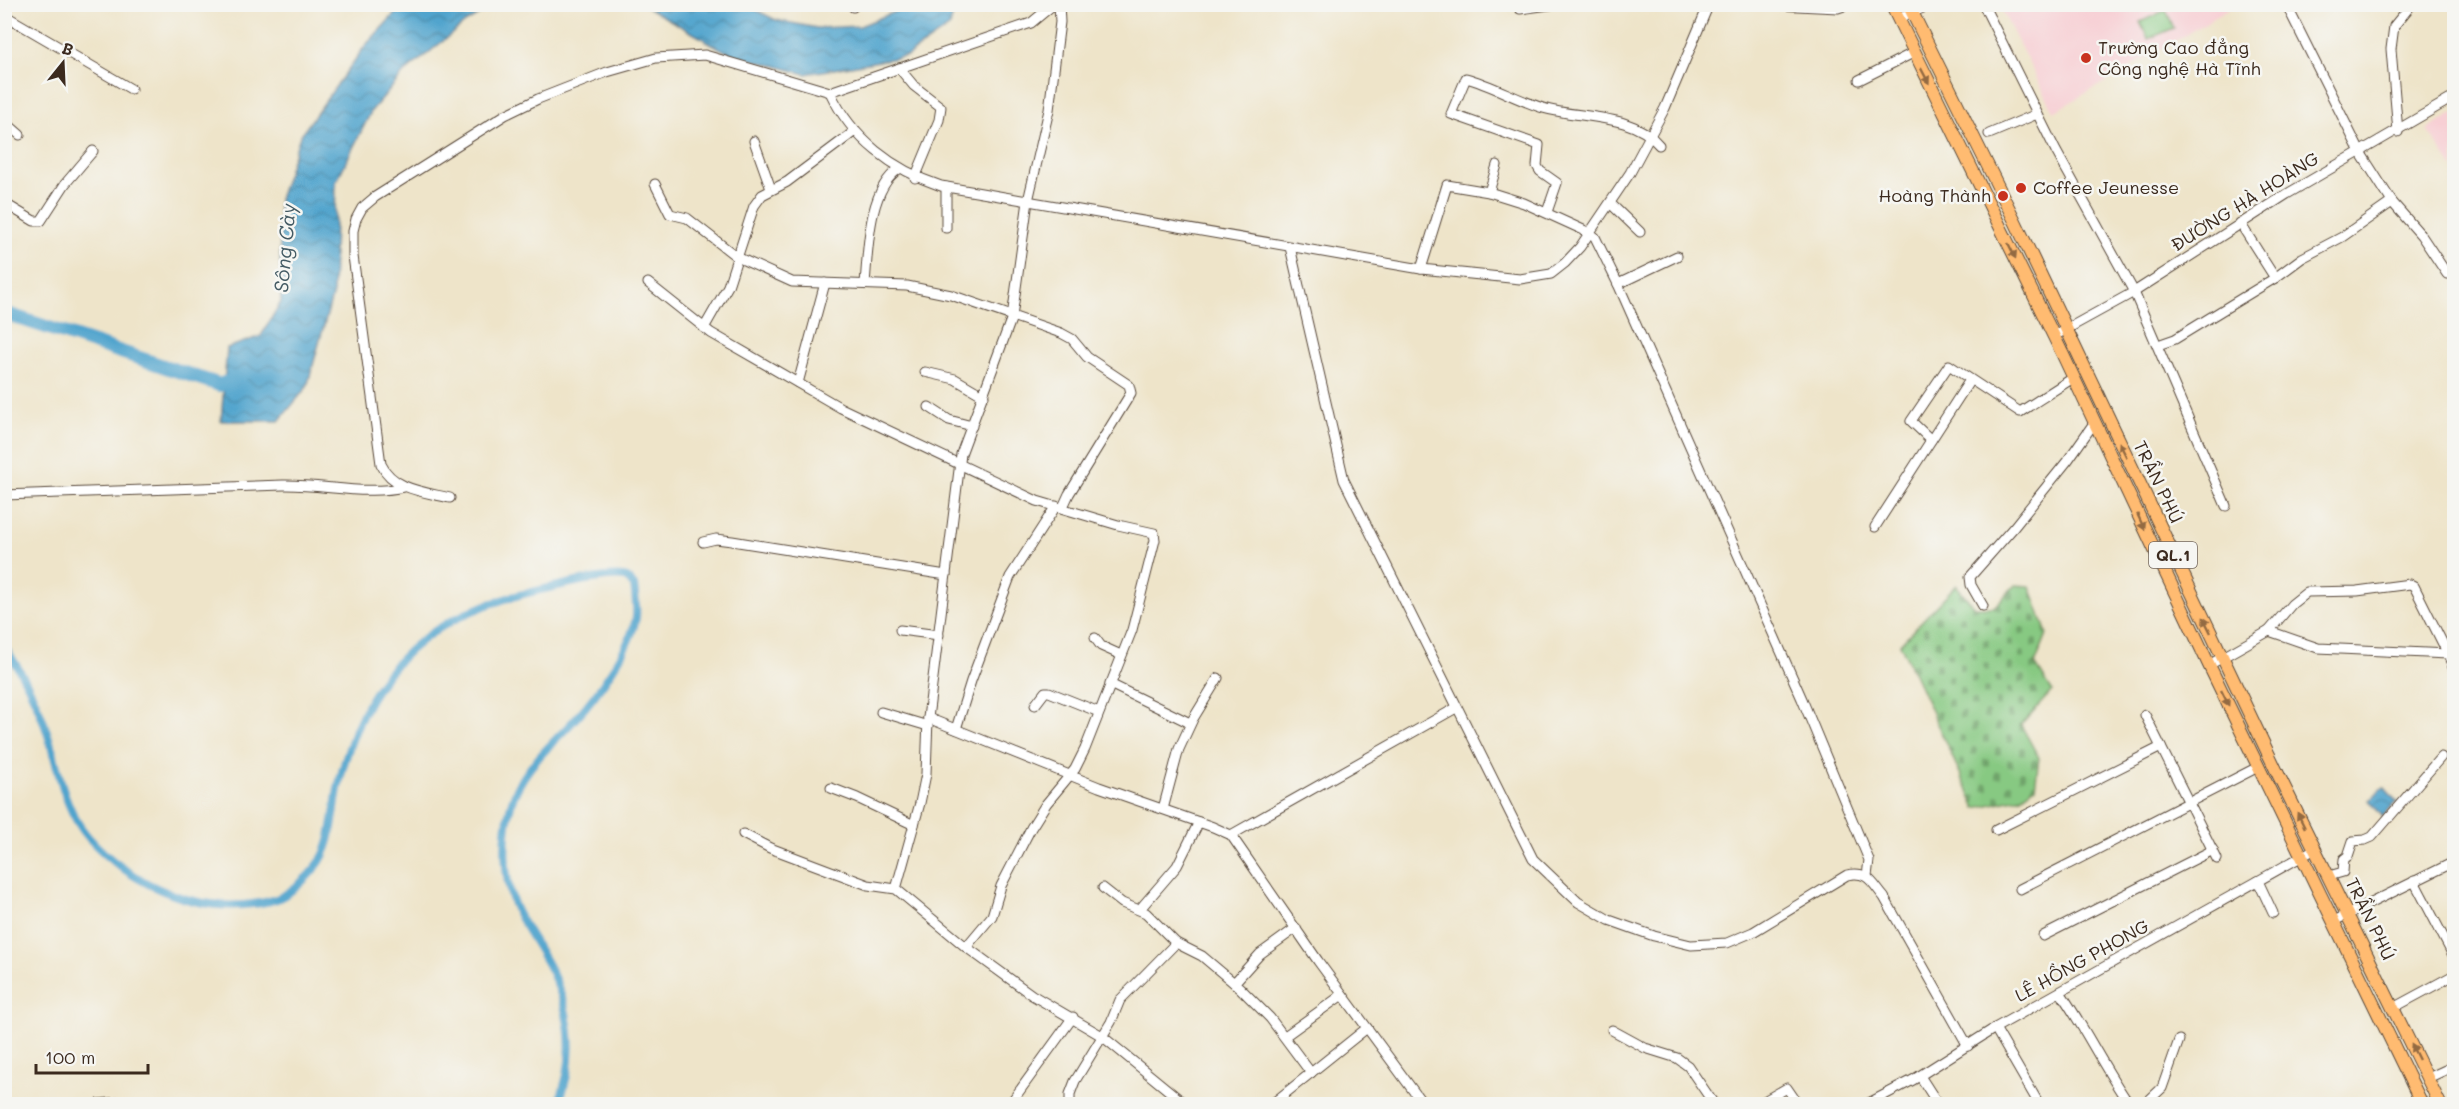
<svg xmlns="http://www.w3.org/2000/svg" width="2459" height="1109" font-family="Mali,sans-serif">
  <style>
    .built { fill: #f7cfd4 }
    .cemetery { fill: url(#cemetery-stones); stroke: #617a50; stroke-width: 1.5 }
    .green { fill: #87c982; stroke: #617a50; stroke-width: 1.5 }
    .water { fill: url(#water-waves); stroke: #466776; stroke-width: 1.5 }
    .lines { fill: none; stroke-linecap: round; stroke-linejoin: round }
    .canal { stroke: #51a4cd; stroke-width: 8 }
    .river { stroke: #51a4cd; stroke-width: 14 }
    .minor-casing { stroke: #564638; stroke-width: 11 }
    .major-casing { stroke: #564638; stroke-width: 14 }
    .minor { stroke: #fff; stroke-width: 9 }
    .major { stroke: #ffbb71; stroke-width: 12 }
    .oneway { fill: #936b43 }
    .poi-dot { fill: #c8321e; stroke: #f6f6f2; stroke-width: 2 }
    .labels { text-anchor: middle; stroke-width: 5; stroke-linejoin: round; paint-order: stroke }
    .shield { fill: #f6f6f2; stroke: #73675e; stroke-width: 1.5 }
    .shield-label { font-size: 16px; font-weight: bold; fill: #3b2a1e }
    .poi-label { font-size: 18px; fill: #3b2a1e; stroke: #f6f6f2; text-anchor: start }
    .street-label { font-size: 18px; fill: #3b2a1e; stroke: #f6f6f2 }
    .water-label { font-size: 20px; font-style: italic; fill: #445b64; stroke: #f6f6f2 }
  </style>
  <defs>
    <pattern id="cemetery-stones" width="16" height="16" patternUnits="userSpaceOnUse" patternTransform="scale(1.5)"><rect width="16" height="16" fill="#87c982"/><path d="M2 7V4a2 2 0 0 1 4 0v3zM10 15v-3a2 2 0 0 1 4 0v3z" fill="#70a36a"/></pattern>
    <pattern id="water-waves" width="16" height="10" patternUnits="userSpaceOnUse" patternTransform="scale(1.5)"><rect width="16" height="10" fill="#51a4cd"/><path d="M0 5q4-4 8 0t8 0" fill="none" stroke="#4486a6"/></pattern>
  </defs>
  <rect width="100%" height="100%" fill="#f6f6f2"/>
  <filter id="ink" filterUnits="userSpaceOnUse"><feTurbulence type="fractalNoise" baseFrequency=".0167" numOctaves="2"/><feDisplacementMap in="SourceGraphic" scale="12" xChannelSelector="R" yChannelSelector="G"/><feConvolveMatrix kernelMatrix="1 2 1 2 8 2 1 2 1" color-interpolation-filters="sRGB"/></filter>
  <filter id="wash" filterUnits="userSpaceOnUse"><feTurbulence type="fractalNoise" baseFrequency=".008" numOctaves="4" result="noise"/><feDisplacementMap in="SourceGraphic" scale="24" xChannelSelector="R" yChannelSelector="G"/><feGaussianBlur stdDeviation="1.35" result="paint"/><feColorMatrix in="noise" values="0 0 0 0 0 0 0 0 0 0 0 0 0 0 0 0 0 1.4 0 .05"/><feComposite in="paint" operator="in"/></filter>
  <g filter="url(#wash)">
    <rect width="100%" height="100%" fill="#eee4c9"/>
    <!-- built -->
    <g class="built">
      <path d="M1999 5H2236L2054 112Z"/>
      <path d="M2454 113V169L2427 130Z"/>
    </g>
    <!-- cemetery -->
    <path class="cemetery" d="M1956 585 1974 607H1994L2015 585 2030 586 2047 634 2035 664 2052 691 2021 725 2039 758 2035 787 2022 797 1976 808 1900 644Z"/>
    <!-- green -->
    <path class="green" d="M2166 10 2174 28 2148 39 2140 22Z"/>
    <!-- water -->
    <g class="water">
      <path d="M403 5H495L465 23 404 73 372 110 336 182 333 293 307 387 279 421H221L227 348 261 336 281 302 279 199 300 136 365 46Z"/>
      <path d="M643 5H746L776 20 817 28 860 26 899 10 905 5H955L950 26 907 56 806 74 730 54Z"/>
      <path d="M2384 787 2397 802 2383 817 2369 800Z"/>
    </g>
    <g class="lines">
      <!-- canal -->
      <path class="canal" d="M4 647C22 671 38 703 47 732 59 768 63 809 89 838 127 880 185 909 242 905 254 904 268 903 279 898 292 892 307 878 316 867 333 847 333 814 338 789 360 683 416 620 523 594 542 590 612 571 627 578 629 580 631 583 634 585 635 595 637 606 636 617 631 648 597 695 576 718 552 745 521 769 511 805 503 834 503 876 514 904 521 923 534 939 543 956 570 1001 579 1055 558 1104"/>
      <!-- river -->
      <path class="river" d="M4 313 220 385 241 376"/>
    </g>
  </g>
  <g filter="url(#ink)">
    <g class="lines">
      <defs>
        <g id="minor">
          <path d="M1754 4 1838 8 1850 4"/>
          <path d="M1983 4 2056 151 2134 292 2226 506"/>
          <path d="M2286 4 2360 152 2392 202 2421 235 2447 274"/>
          <path d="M853 7 856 4"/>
          <path d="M1520 9 1556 4"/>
          <path d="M4 15 131 89"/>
          <path d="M1898 18 1933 4"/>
          <path d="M899 68 914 86 941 107 939 120 915 178"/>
          <path d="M1859 80 1913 53"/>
          <path d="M830 92C852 139 893 170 941 186L1421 269 1520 279 1551 274 1565 263 1580 247 1630 173 1665 108 1709 4"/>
          <path d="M4 121 20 135"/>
          <path d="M2398 132 2391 49 2394 26 2412 4"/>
          <path d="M1989 134 2037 114"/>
          <path d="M754 141 771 189"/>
          <path d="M655 184 670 214 687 218 737 257 792 282 907 286 951 295 1061 333 1072 339 1087 357 1129 385 1131 393 1069 494 1063 507"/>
          <path d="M1489 192 1497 165"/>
          <path d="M4 203 34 221H41L65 184 93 151"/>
          <path d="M1611 204 1640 232"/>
          <path d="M1547 212 1557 183 1540 171 1537 166 1539 145 1451 114 1466 78C1492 85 1517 100 1543 108 1580 119 1633 113 1659 145"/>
          <path d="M2240 223 2275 278"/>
          <path d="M946 228V187"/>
          <path d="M1290 247 1344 480 1533 859 1578 902 1609 920 1654 936 1691 945 1727 943 1753 932 1847 875C1868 870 1872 883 1884 897L1968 1046"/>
          <path d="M1421 269 1447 185 1489 192 1524 203 1590 233 1595 237 1618 284 1677 256"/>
          <path d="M648 283 711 333 841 408 1037 501 1118 525 1154 533 1155 540 1132 630 1085 749 1075 769 1046 804 1031 828 1001 886 992 916 966 947"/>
          <path d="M865 284C868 251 868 189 899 169"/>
          <path d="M1618 284 1802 699 1869 860 1867 876"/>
          <path d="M704 328 728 286 754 206 762 195 787 182 855 131"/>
          <path d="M2054 336 2134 292 2287 194 2454 97"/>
          <path d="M2158 345 2175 339 2275 278 2302 258 2342 237 2392 202"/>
          <path d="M925 372 955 379 984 396"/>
          <path d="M798 383 825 283"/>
          <path d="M929 407 949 420 972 426"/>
          <path d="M1931 440 1911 421 1949 365 2020 412 2073 378"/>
          <path d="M4 495 283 485C323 484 367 496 404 487"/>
          <path d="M450 498C425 492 393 490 381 464L353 256V231L356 219 362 208 375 197 505 115 538 99 607 72 656 58 705 55 830 92 1031 23 1054 4"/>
          <path d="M1875 527 1970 380"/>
          <path d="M703 542 716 539 732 541 946 575"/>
          <path d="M1983 606 1971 585 1970 577 2014 527 2068 460 2094 423"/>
          <path d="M900 630 939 635"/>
          <path d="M2269 631 2292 604 2307 592 2357 591 2410 584 2414 586 2448 654"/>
          <path d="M1095 638 1101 646 1121 655"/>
          <path d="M2209 665 2269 631 2318 648 2448 654 2454 670"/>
          <path d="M1110 684 1190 723"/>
          <path d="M1035 705 1045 692H1049L1099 712"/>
          <path d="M881 712 928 726"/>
          <path d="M2145 715 2217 859"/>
          <path d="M928 718 1099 787 1213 827 1231 835 1318 961 1423 1104"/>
          <path d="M956 729 971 681 1010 577 1056 506"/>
          <path d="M831 788 857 798 914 825"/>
          <path d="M1163 809 1179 749 1193 719 1218 678"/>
          <path d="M1996 830 2161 747"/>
          <path d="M743 834 770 848 868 885 896 889 966 947 1032 995 1102 1036 1185 1104"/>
          <path d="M1231 835 1456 708"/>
          <path d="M2329 876 2343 872 2344 859 2348 856 2353 841 2365 840 2372 837 2441 757"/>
          <path d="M2258 881 2273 913"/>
          <path d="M2414 881 2454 957"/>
          <path d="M1103 888 1122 903 1146 913 1176 943 1202 956 1240 988 1270 1018 1311 1073"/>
          <path d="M896 889 920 803 926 774 928 718 961 454 1012 317 1028 201 1049 110 1060 22 1059 4"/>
          <path d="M2020 889 2258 767"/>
          <path d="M1140 909 1177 866 1199 822"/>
          <path d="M2334 921 2454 862"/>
          <path d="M2043 936 2213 850"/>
          <path d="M1234 983 1260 954 1296 928"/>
          <path d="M2060 992C2085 1028 2104 1068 2129 1104"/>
          <path d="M2393 1008 2454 975"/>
          <path d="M1995 1028 2039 1104"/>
          <path d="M1612 1030 1645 1048 1677 1058 1688 1066 1714 1104"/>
          <path d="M1285 1036 1342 995"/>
          <path d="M1920 1076 1938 1104"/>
          <path d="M2428 1078 2454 1066"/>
          <path d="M97 1104 134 1101 147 1104"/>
          <path d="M1010 1104 1073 1017"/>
          <path d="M1070 1104V1094L1075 1081 1111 1022 1120 1000 1176 943"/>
          <path d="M1272 1104 1367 1028"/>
          <path d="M1759 1104 1787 1088 1798 1104"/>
          <path d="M1867 1104 1913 1080 1995 1028 2315 849"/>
          <path d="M2145 1104 2162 1088 2179 1040"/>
        </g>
        <g id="major">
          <path d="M1891 4 2063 355 2209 665 2422 1104"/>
          <path d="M1908 4 2015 221 2278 774 2440 1104"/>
        </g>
      </defs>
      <!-- minor casing -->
      <use href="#minor" class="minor-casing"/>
      <!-- major casing -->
      <use href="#major" class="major-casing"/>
      <!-- minor -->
      <use href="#minor" class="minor"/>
      <!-- major -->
      <use href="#major" class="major"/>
    </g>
    <!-- one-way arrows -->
    <defs><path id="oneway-solid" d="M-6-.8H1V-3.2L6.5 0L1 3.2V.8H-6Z" transform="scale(1.5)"/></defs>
    <g class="oneway">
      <use href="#oneway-solid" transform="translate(1925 76) rotate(62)"/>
      <use href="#oneway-solid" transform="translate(2012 251) rotate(64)"/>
      <use href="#oneway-solid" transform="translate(2123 450) rotate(-116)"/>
      <use href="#oneway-solid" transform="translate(2141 522) rotate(65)"/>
      <use href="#oneway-solid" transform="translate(2207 625) rotate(-116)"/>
      <use href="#oneway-solid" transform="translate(2225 698) rotate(64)"/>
      <use href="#oneway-solid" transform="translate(2301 820) rotate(-116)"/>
      <use href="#oneway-solid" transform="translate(2415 1052) rotate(-116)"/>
    </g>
  </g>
  <!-- markers -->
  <g class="poi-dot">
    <circle cx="2086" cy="58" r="6"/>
    <circle cx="2021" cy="188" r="6"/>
    <circle cx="2003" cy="196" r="6"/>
  </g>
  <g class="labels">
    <!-- shield labels -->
    <rect class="shield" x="2149" y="542" width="48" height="26" rx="4.5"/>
    <g class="shield-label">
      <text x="2173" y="561">QL.1</text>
    </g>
    <!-- poi labels -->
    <g class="poi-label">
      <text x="2098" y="54">Trường Cao đẳng<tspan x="2098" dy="21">Công nghệ Hà Tĩnh</tspan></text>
      <text x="2033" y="194">Coffee Jeunesse</text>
      <text x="1991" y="202" text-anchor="end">Hoàng Thành</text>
    </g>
    <!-- street labels -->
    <g class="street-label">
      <text transform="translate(2245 202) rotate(-32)" y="6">ĐƯỜNG HÀ HOÀNG</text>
      <text transform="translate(2158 482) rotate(64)" y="6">TRẦN PHÚ</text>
      <text transform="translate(2370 919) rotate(64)" y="6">TRẦN PHÚ</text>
      <text transform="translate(2082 961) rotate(-29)" y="6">LÊ HỒNG PHONG</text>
    </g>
    <!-- water labels -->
    <g class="water-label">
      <text transform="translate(285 248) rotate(-85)" y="7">Sông Cày</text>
    </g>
  </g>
  <!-- margin -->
  <rect width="2459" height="1109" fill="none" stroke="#f6f6f2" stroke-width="24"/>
  <!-- north arrow -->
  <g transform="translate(63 63) rotate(18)" stroke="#f6f6f2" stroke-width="4.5" paint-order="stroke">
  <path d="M0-4.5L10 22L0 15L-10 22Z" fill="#3b2a1e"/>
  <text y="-9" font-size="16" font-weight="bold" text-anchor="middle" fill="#3b2a1e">B</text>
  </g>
  <!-- scale -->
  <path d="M36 1064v9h112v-9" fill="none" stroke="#3b2a1e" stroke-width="3"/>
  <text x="45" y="1064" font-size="18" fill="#3b2a1e" stroke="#f6f6f2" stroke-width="4.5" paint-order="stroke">100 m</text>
</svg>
